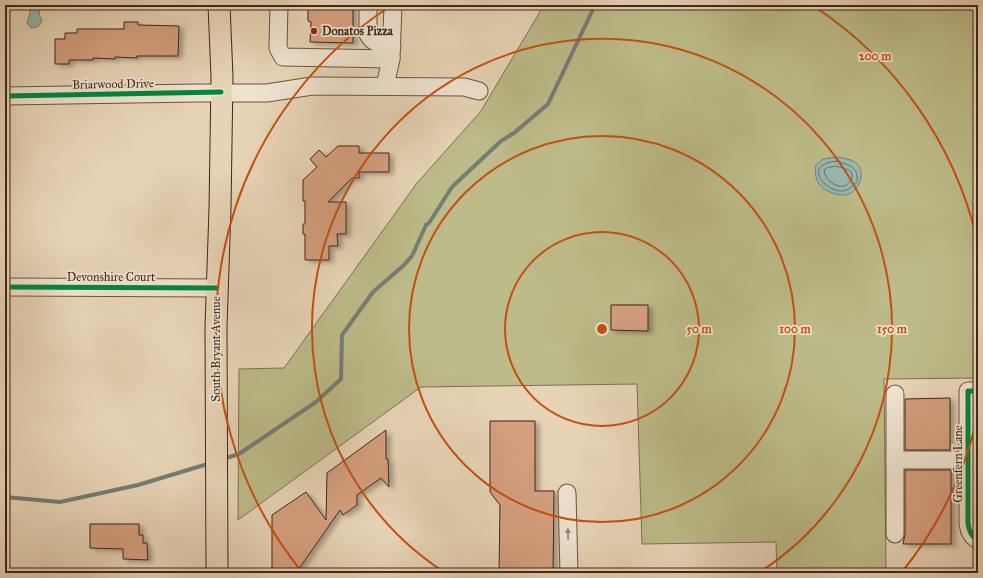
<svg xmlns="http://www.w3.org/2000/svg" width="983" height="578" font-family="'IM FELL Great Primer',serif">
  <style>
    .green { fill: #bcbb89; stroke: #7e7052 }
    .water { fill: #97b8af; stroke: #747e73 }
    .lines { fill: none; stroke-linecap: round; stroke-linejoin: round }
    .shore { stroke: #6c6f64; stroke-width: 1 }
    .stream { stroke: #747e73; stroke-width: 4 }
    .building { fill: #d59f7f; stroke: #40261a; filter: url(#shadow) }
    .minor-casing { stroke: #6a5241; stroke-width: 19 }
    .major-casing { stroke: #40261a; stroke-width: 23 }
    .minor { stroke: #efe3d0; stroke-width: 17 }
    .major { stroke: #e7d4b6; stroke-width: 21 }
    .cycleway-casing { stroke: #efe3d0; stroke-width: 8 }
    .cycleway { stroke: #00873e; stroke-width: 5 }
    .oneway { fill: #988475 }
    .ring { fill: none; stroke: #c64f0f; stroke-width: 2 }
    .poi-dot { fill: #8f2418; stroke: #efe3d0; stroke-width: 1.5 }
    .labels { text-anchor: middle; stroke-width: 3.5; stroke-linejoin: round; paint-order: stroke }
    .poi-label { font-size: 12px; font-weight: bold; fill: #40261a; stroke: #efe3d0; text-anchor: start }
    .street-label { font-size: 12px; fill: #40261a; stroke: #efe3d0 }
    .centre { fill: #c64f0f; stroke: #efe3d0; stroke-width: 2 }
    .ring-label { font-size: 12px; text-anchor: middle; font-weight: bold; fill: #c64f0f; stroke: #efe3d0; stroke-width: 3.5; stroke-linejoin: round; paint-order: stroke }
  </style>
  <defs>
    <filter id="shadow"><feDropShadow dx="4.5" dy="2.5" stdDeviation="2" flood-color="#0004"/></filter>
  </defs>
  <rect width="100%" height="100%" fill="#e7d4b6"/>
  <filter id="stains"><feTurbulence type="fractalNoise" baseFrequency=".005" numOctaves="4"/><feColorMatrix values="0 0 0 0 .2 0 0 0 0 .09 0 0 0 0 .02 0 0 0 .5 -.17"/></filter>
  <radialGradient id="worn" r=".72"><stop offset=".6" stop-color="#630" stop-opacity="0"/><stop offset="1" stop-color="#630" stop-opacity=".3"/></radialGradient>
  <!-- green -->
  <path class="green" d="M544 5H978V378L884 379 886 573H777L776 542 642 544 637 384 421 387 238 520 239 369 284 368 417 183 481 111Z"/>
  <!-- water -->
  <g class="water">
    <path d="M34 6 39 9 40 17 42 20C40 26 37 28 31 28L27 23 30 13 29 7Z"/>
    <path d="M837 157C842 158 850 159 855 162 866 170 861 187 851 193 845 196 841 195 836 194 821 190 813 181 816 165L823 159Z"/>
  </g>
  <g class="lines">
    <!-- shore -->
    <g class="shore">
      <path d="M837 161C849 165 859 167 857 182 854 184 851 188 847 190 831 197 797 165 837 161Z"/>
      <path d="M836 166 849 170 852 173V179C850 182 847 185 844 186 835 188 824 179 824 170L827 168Z"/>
    </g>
    <!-- stream -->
    <g class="stream">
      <path d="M223 459 239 454 316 402 341 379 342 335 373 292 404 265 412 256 426 225 429 223 452 187 485 156 501 141 514 133 548 104 595 5"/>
      <path d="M5 497 60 502 138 485 211 463"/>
    </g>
  </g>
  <!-- building -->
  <g class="building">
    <path d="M308 5H353V43L310 42 311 22 308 21Z"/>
    <path d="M124 22H138V25L179 26 178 56H137V58L115 57V59L93 58V60H69V64H55V39H65V33H77V29H124Z"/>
    <path d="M338 146H359V153H389V172H359V178H352L328 202H346V234H337L338 246H329V260H305V234H303V224H305V201H303V180L317 167 310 159 319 150 326 157Z"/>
    <path d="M611 305H648V331L611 330Z"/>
    <path d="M950 398V450H905V399Z"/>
    <path d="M490 421H535V491H554L553 573H499L500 505 490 492Z"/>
    <path d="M386 430V459H388L389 487 381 478 357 495V505L343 515 340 510 296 573H272V515L306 492 326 520 327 473Z"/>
    <path d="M905 470H951V544H903L905 534Z"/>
    <path d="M90 524H139V535H143V543H147L148 560 123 559V549L90 548Z"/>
  </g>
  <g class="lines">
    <defs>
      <g id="minor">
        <path d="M279 5 278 48 283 57 391 59"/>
        <path d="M368 5V34C373 44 382 45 392 47"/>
        <path d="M385 86 391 59 393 5"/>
        <path d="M5 96 197 93H267L312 86 464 87 479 91"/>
        <path d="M5 287 217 288"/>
        <path d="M978 391H968V523C969 531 971 536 978 540"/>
        <path d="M895 394V534"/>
        <path d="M895 460H978"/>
        <path d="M567 493 569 573"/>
      </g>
      <path id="major" d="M217 573 216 327 220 209 222 77 219 5"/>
    </defs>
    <!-- minor casing -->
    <use href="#minor" class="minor-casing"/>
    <!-- major casing -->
    <use href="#major" class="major-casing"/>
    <!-- minor -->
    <use href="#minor" class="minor"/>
    <!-- major -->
    <use href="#major" class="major"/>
    <defs>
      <g id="cycleway">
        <path d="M5 96 221 92"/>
        <path d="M5 287 217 288"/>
        <path d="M978 391H968V523C969 531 971 536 978 540"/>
      </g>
    </defs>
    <!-- cycleway casing -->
    <use href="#cycleway" class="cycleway-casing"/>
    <!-- cycleway -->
    <use href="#cycleway" class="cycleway"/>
  </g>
  <!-- one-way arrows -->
  <defs><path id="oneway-solid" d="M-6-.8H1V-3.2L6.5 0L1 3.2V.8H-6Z"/></defs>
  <use class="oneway" href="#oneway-solid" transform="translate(568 534) rotate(-91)"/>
  <!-- distance rings -->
  <g class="ring">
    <circle cx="602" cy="329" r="97"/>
    <circle cx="602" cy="329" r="193"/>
    <path d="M444 572A290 290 0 1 1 760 572"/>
    <path d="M977 419A386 386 0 0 1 902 572M302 572A386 386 0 0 1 392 5M812 5A386 386 0 0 1 977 239"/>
  </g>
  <!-- markers -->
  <circle class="poi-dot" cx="314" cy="31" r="4"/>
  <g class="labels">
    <!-- poi labels -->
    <g class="poi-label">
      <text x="322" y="35">Donatos Pizza</text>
    </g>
    <!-- street labels -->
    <g class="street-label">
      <text transform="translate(113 84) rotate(-1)" y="4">Briarwood Drive</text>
      <text x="111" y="281">Devonshire Court</text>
      <text transform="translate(216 349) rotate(-90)" y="4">South Bryant Avenue</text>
      <text transform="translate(958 464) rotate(-90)" y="4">Greenfern Lane</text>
    </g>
  </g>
  <circle cx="602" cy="329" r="6" class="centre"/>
  <g class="ring-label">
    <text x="875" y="60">200 m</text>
    <text x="699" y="333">50 m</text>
    <text x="795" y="333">100 m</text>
    <text x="892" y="333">150 m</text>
  </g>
  <!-- margin -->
  <rect width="983" height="578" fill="none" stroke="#e7d4b6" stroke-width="20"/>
  <rect x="6" y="6" width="971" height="566" fill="none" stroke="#40261a" stroke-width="2"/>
  <rect x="10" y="10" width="963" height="558" fill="none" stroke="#40261a"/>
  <rect width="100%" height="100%" filter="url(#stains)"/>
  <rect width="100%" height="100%" fill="url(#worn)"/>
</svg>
